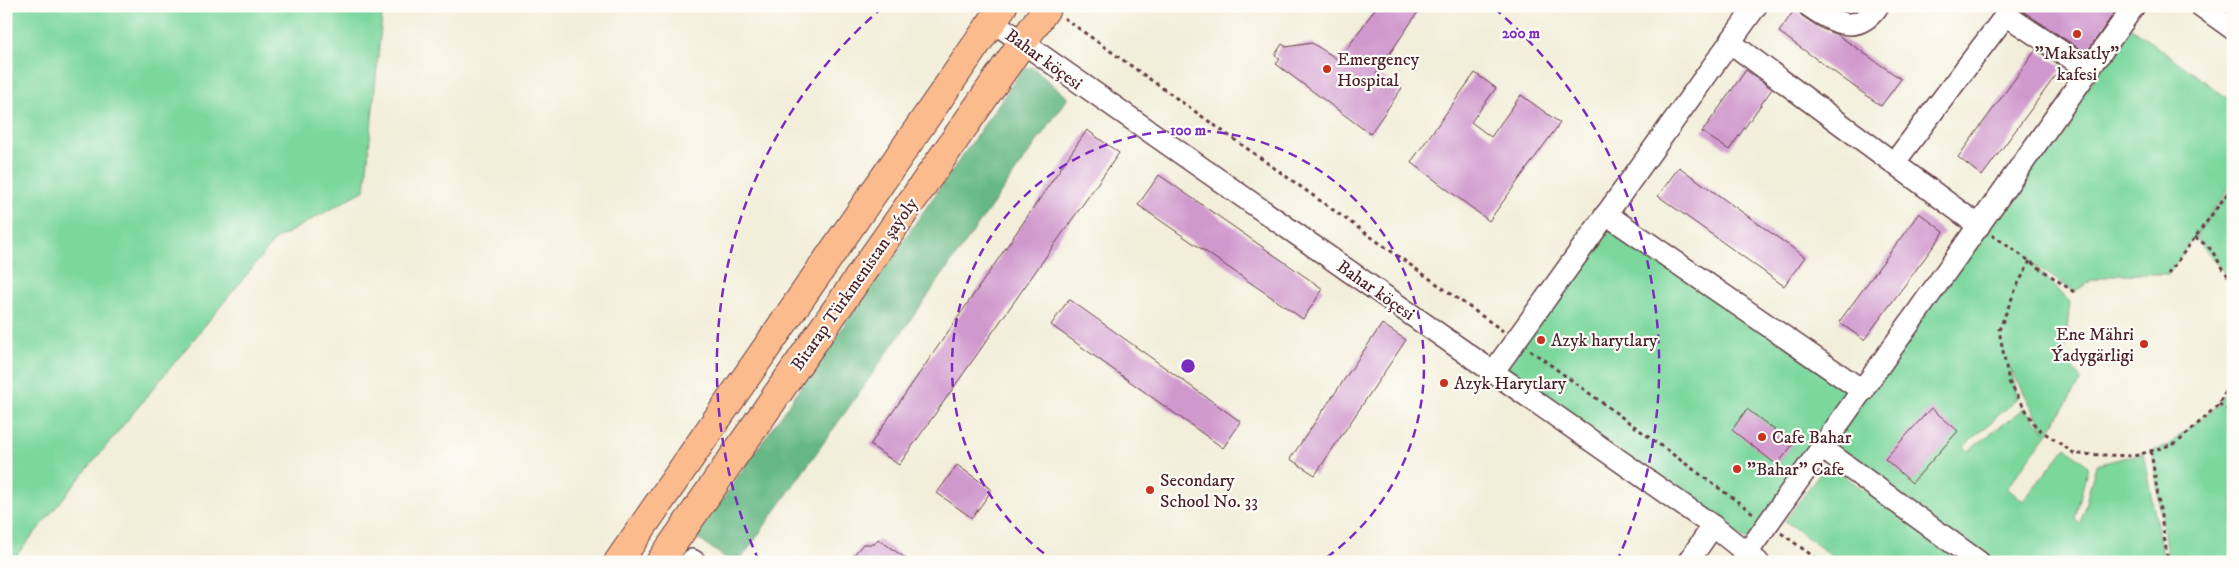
<svg xmlns="http://www.w3.org/2000/svg" width="2239" height="568" font-family="'IM FELL DW Pica',serif">
  <style>
    .green { fill: #7cd79d; stroke: #637b64; fill-rule: evenodd }
    .forest { fill: #65b884; stroke: #586c58 }
    .building { fill: #d099ce }
    .lines { fill: none; stroke-linecap: round; stroke-linejoin: round }
    .minor-casing { stroke: #633e45; stroke-width: 24 }
    .major-casing { stroke: #633e45; stroke-width: 30 }
    .path { stroke: #633e45; stroke-width: 3; stroke-dasharray: 4 4; stroke-linecap: butt }
    .minor { stroke: #fff; stroke-width: 21 }
    .major { stroke: #fbbb8d; stroke-width: 28 }
    .ring { fill: none; stroke: #7b2cbf; stroke-width: 2.5; stroke-dasharray: 9 6 }
    .poi-dot { fill: #c8321e; stroke: #fdfcf7; stroke-width: 2 }
    .labels { text-anchor: middle; stroke-width: 4.5; stroke-linejoin: round; paint-order: stroke }
    .poi-label { font-size: 18px; fill: #4a1f2b; stroke: #fdfcf7; text-anchor: start }
    .street-label { font-size: 18px; fill: #4a1f2b; stroke: #fdfcf7 }
    .centre { fill: #7b2cbf; stroke: #fdfcf7; stroke-width: 2.5 }
    .ring-label { font-size: 15px; text-anchor: middle; font-weight: bold; fill: #7b2cbf; stroke: #fdfcf7; stroke-width: 4.5; stroke-linejoin: round; paint-order: stroke }
  </style>
  <rect width="100%" height="100%" fill="#fdfcf7"/>
  <filter id="ink" filterUnits="userSpaceOnUse"><feTurbulence type="fractalNoise" baseFrequency=".02" numOctaves="2"/><feDisplacementMap in="SourceGraphic" scale="10" xChannelSelector="R" yChannelSelector="G"/><feConvolveMatrix kernelMatrix="1 2 1 2 8 2 1 2 1" color-interpolation-filters="sRGB"/></filter>
  <filter id="wash" filterUnits="userSpaceOnUse"><feTurbulence type="fractalNoise" baseFrequency=".0096" numOctaves="4" result="noise"/><feDisplacementMap in="SourceGraphic" scale="20" xChannelSelector="R" yChannelSelector="G"/><feGaussianBlur stdDeviation="1.12" result="paint"/><feColorMatrix in="noise" values="0 0 0 0 0 0 0 0 0 0 0 0 0 0 0 0 0 1.4 0 .05"/><feComposite in="paint" operator="in"/></filter>
  <g filter="url(#wash)">
    <rect width="100%" height="100%" fill="#f3eeda"/>
    <!-- green -->
    <g class="green">
      <path d="M6 6H383L365 190 275 240 11 562H6Z"/>
      <path d="M2131 28 2233 102V182L2168 274H2120L2092 280 2074 292 2032 263 2070 302 2064 356 2081 380 2047 434 2007 488 2023 501 2066 447 2088 466 2075 519 2080 524 2096 465 2143 453 2164 562H1979L1822 448ZM2010 367 2045 432 2025 408 1968 451 1964 446 2018 398Z"/>
      <path d="M2233 186V293L2228 276 2195 237Z"/>
      <path d="M1614 214 1857 385 1747 541 1504 371Z"/>
      <path d="M2233 375V562H2168L2152 451 2167 446 2219 404Z"/>
      <path d="M1827 463 1961 562H1840L1785 521Z"/>
    </g>
    <!-- forest -->
    <path class="forest" d="M1032 67 1068 98 739 562H731L696 537 1023 69Z"/>
    <g id="blocks">
      <!-- building -->
      <g class="building">
        <path d="M1377 6H1422L1376 74 1402 88 1370 134 1276 64 1280 59 1275 55 1282 44 1286 47 1312 43 1339 60Z"/>
        <path d="M1797 6 1802 16 1822 29 1838 35 1901 79 1881 106 1779 32Z"/>
        <path d="M2015 6H2119L2086 53Z"/>
        <path d="M2036 50 2062 67 1982 176 1958 157Z"/>
        <path d="M1746 70 1772 89 1729 150 1702 132Z"/>
        <path d="M1475 73 1496 88 1471 122 1491 137 1521 95 1560 123 1489 221 1411 162Z"/>
        <path d="M1087 130 1119 153 899 465 870 445Z"/>
        <path d="M1679 167 1805 257 1784 286 1658 196Z"/>
        <path d="M1159 175 1323 289 1303 319 1138 205Z"/>
        <path d="M1919 213 1944 232 1864 340 1839 322Z"/>
        <path d="M1069 299 1241 422 1223 448 1051 325Z"/>
        <path d="M1382 324 1406 340 1315 475 1290 459Z"/>
        <path d="M1931 408 1958 431 1912 483 1885 459Z"/>
        <path d="M1747 409 1793 444 1777 465 1732 430Z"/>
        <path d="M957 465 992 490 972 518 937 493Z"/>
        <path d="M878 539 911 562H848L863 544H874Z"/>
      </g>
    </g>
  </g>
  <g filter="url(#ink)">
    <use href="#blocks" fill-opacity="0" stroke="#633e45" stroke-width="1"/>
    <g class="lines">
      <defs>
        <g id="minor">
          <path d="M1809 6C1834 23 1857 36 1878 6"/>
          <path d="M2201 6 2233 29"/>
          <path d="M992 21 1713 526 1758 562"/>
          <path d="M1731 43 1979 226"/>
          <path d="M1894 163 2006 15 2089 70"/>
          <path d="M1606 214 1863 391"/>
          <path d="M1493 372 1756 6"/>
          <path d="M1822 448 1979 562"/>
          <path d="M1747 553 2134 6"/>
          <path d="M692 560 695 562"/>
          <path d="M1688 562 1713 526"/>
        </g>
        <g id="major">
          <path d="M618 562 1003 6"/>
          <path d="M660 562 1048 6"/>
        </g>
      </defs>
      <!-- minor casing -->
      <use href="#minor" class="minor-casing"/>
      <!-- major casing -->
      <use href="#major" class="major-casing"/>
      <!-- path -->
      <g class="path">
        <path d="M1064 18 1503 331"/>
        <path d="M1992 235 2074 292"/>
        <path d="M2195 237 2210 248 2233 284"/>
        <path d="M2030 261 2017 286 1999 330 2009 382 2036 427 2075 454 2134 456 2177 443 2219 404 2233 375"/>
        <path d="M2168 274 2233 186"/>
        <path d="M1530 350 1753 513"/>
        <path d="M2219 404 2233 413"/>
        <path d="M2151 451 2168 562"/>
        <path d="M1781 533 1821 562"/>
      </g>
      <!-- minor -->
      <use href="#minor" class="minor"/>
      <!-- major -->
      <use href="#major" class="major"/>
    </g>
  </g>
  <!-- distance rings -->
  <g class="ring">
    <path d="M1056 562A236 236 0 1 1 1320 562"/>
    <path d="M759 561A471 471 0 0 1 882 8M1494 8A471 471 0 0 1 1617 561"/>
  </g>
  <!-- markers -->
  <g class="poi-dot">
    <circle cx="2077" cy="34" r="5"/>
    <circle cx="1327" cy="69" r="5"/>
    <circle cx="1541" cy="340" r="5"/>
    <circle cx="2144" cy="344" r="5"/>
    <circle cx="1444" cy="383" r="5"/>
    <circle cx="1762" cy="437" r="5"/>
    <circle cx="1737" cy="469" r="5"/>
    <circle cx="1150" cy="490" r="5"/>
  </g>
  <g class="labels">
    <!-- poi labels -->
    <g class="poi-label">
      <text x="2077" y="59" text-anchor="middle">"Maksatly"<tspan x="2077" dy="21">kafesi</tspan></text>
      <text x="1337" y="65">Emergency<tspan x="1337" dy="21">Hospital</tspan></text>
      <text x="2134" y="340" text-anchor="end">Ene Mähri<tspan x="2134" dy="21">Ýadygärligi</tspan></text>
      <text x="1551" y="346">Azyk harytlary</text>
      <text x="1454" y="389">Azyk Harytlary</text>
      <text x="1772" y="443">Cafe Bahar</text>
      <text x="1747" y="475">"Bahar" Cafe</text>
      <text x="1160" y="486">Secondary<tspan x="1160" dy="21">School No. 33</tspan></text>
    </g>
    <!-- street labels -->
    <g class="street-label">
      <text transform="translate(1044 59) rotate(36)" y="6">Bahar köçesi</text>
      <text transform="translate(854 284) rotate(-55)" y="6">Bitarap Türkmenistan şaýoly</text>
      <text transform="translate(1376 290) rotate(35)" y="6">Bahar köçesi</text>
    </g>
  </g>
  <circle cx="1188" cy="366" r="8" class="centre"/>
  <g class="ring-label">
    <text x="1521" y="38">200 m</text>
    <text x="1188" y="135">100 m</text>
  </g>
  <!-- margin -->
  <rect width="2239" height="568" fill="none" stroke="#fdfcf7" stroke-width="25"/>
</svg>
